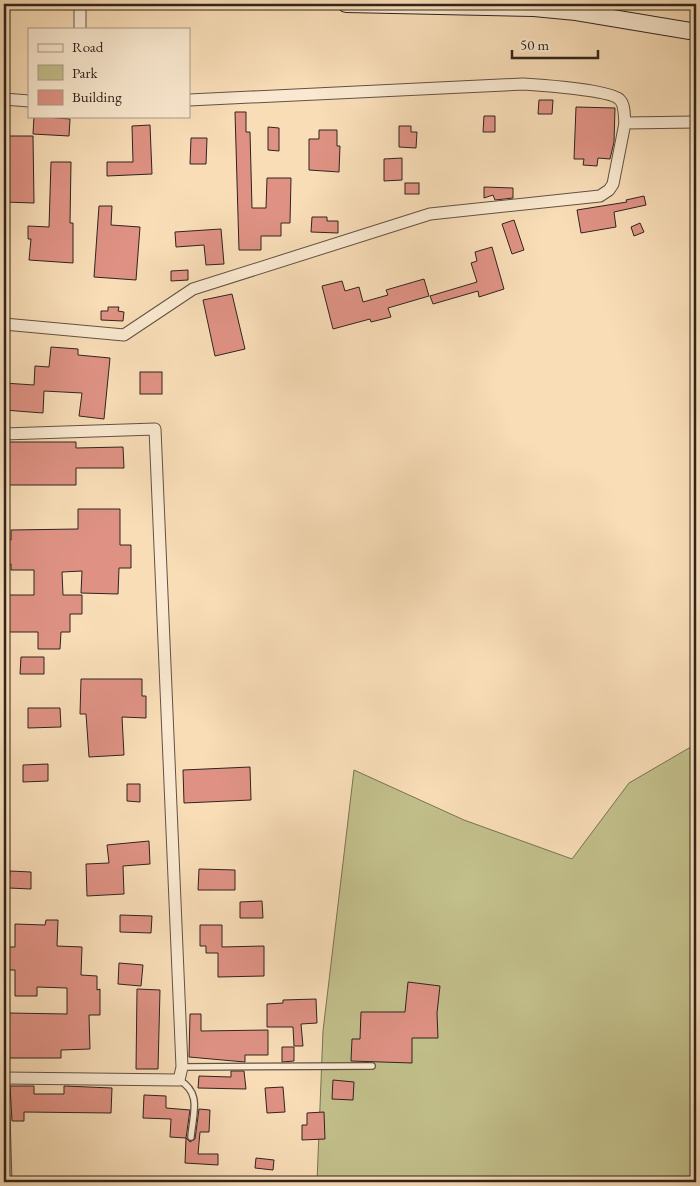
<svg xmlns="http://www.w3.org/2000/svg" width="700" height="1186" font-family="'EB Garamond',serif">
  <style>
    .green { fill: #c2bf8b; stroke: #797254 }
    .building { fill: #df9284; stroke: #30241d }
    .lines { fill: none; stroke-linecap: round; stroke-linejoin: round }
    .lane-casing { stroke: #625244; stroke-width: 8 }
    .street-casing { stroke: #625244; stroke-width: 13 }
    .secondary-casing { stroke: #30241d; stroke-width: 18 }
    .lane { stroke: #fae9d0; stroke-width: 5.5 }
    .street { stroke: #fae9d0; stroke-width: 11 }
    .secondary { stroke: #fae9d0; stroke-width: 16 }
  </style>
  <rect width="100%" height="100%" fill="#f8ddb7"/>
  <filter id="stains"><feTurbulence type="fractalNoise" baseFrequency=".004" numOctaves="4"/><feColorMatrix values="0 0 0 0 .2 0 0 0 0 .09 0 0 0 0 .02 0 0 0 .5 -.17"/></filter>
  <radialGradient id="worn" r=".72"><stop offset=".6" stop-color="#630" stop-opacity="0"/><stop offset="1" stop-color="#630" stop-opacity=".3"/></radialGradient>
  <!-- green -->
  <path class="green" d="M696 744V1182H317L323 1031 354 770 464 820 572 859 629 783Z"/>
  <!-- building -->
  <g class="building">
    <path d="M539 100H553L552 114H538Z"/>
    <path d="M576 107 615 108 614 142 610 159 598 158 597 166 583 165 584 159H574Z"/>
    <path d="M235 112H246V132H250L252 208H266L267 178H291L290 223H281V236H261V250H239Z"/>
    <path d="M34 116 70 119 69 136 33 134Z"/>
    <path d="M484 116H495V132H483Z"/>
    <path d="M150 125 152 174 107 176V162H133L132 126Z"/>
    <path d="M399 126H411V132H417L416 148 399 147Z"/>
    <path d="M268 127 279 128V151L268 150Z"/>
    <path d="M319 130H337V146H340L339 172 309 170V139H319Z"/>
    <path d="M4 136H33L34 203 4 202Z"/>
    <path d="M191 138H207L206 164H190Z"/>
    <path d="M402 158V180L384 181V159Z"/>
    <path d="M51 162H71L70 223H73V263L29 260 31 239H28V226L49 227Z"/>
    <rect x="405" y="183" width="14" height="11"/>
    <path d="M484 187 513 188V198L495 200 493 195 484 198Z"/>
    <path d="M644 196 646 205 614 212 616 227 581 233 577 210 627 202 626 200Z"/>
    <path d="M99 206H112L111 225 140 227 136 280 94 277Z"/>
    <path d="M312 217H327V221H338V233L311 232Z"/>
    <path d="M514 220 524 250 512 254 502 224Z"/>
    <path d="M640 223 644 232 634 236 631 227Z"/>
    <path d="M221 229 224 264 206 265 204 245 176 247 175 232Z"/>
    <path d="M492 247 504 289 479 297 478 291 433 304 430 296 477 282 471 263 477 261 475 252Z"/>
    <path d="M188 270V280L171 281V271Z"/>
    <path d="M424 279 429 296 388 308 391 317 371 322 370 319 333 329 322 286 342 281 345 291 359 287 363 302 388 295 386 290Z"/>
    <path d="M232 294 245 349 215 356 203 300Z"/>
    <path d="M108 307H119L118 311 124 312 123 321 101 320V311H108Z"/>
    <path d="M51 347 78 349V355L110 358 104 419 79 416 82 393 44 391 43 413 4 410V383L34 385 35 366 49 367Z"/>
    <rect x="140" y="372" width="22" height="22"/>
    <path d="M4 442H76V448L123 447 124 468H76V485H4Z"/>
    <path d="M78 509H120V545H131V568H119L118 594 81 593 82 571 62 572 63 595H82V614H70V632H61L60 649H38V632H4V595H34V570H11V564H4V540H11V530L78 529Z"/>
    <path d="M21 657H44V674H20Z"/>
    <path d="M81 679H142V696H146V718L122 717 124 755 89 757 86 714H80Z"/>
    <path d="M28 708H60L61 727 28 728Z"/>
    <path d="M48 764V781L23 782V765Z"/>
    <path d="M250 767 251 800 184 803 183 770Z"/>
    <path d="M127 784H140V802L127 801Z"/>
    <path d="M149 841 150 864 123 866 124 894 87 896 86 864 109 863 107 845Z"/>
    <path d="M199 869 235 870V890H198Z"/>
    <path d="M10 871 31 872V889L9 888Z"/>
    <path d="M262 901 263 918H240V902Z"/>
    <path d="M120 915 152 916 151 933 120 932Z"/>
    <path d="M46 920H58L57 946 82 947 81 975 97 976V990L100 989V1015H89L90 1049 61 1050V1058H8V1013L67 1014V988L37 987V996H15V970H9V947H15V924L45 925Z"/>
    <path d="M200 925H222V947L264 946V976L218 977V953H206V946H200Z"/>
    <path d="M119 963 143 965 141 986 118 984Z"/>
    <path d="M408 982 440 986 437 1013 438 1038H412V1063L351 1061 352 1039H360L361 1012H405Z"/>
    <path d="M137 989 160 990 158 1069H136Z"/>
    <path d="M316 999 317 1023 301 1024 303 1046H294L293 1027H267V1004L283 1003V1000Z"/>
    <path d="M190 1014H201V1031L268 1030V1055H245V1062L189 1057Z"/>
    <path d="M282 1047H294V1061L282 1062Z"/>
    <path d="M231 1071H244L246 1089 198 1088 199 1076 231 1077Z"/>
    <path d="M333 1080 354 1082 353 1100 332 1099Z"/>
    <path d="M10 1086H34V1094H64V1086L112 1088 111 1113 24 1112V1121H12Z"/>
    <path d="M283 1087 285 1112 267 1113 265 1088Z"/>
    <path d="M144 1095 166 1096V1108L190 1110 186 1138 170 1137 171 1119 143 1118Z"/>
    <path d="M199 1109 210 1110 209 1132H200L198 1154H218V1165L185 1163 186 1138 190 1142 195 1139Z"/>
    <path d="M324 1112 325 1139 302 1140V1125H307V1113Z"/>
    <path d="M256 1158 274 1160 273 1170 255 1168Z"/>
  </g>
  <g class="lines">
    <defs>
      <g id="lane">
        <path d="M182 1067 372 1066"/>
        <path d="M179 1080C202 1093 193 1113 191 1137"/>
      </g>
      <g id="street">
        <path d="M80 29V4"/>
        <path d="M4 99 29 101"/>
        <path d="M189 100 523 84C539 85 612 90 620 100 625 105 624 116 625 123"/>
        <path d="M4 324 124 335 193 289 430 214 600 196 609 190 613 184 625 123 696 122"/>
        <path d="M4 434 155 429 182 1067 179 1080 4 1078"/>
        <path d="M4 1115 6 1182"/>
      </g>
      <path id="secondary" d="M346 4 534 8 576 12 696 32"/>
    </defs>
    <!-- lane casing -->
    <use href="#lane" class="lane-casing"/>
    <!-- street casing -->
    <use href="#street" class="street-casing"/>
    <!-- secondary casing -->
    <use href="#secondary" class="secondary-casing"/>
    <!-- lane -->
    <use href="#lane" class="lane"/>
    <!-- street -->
    <use href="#street" class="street"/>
    <!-- secondary -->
    <use href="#secondary" class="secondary"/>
  </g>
  <!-- margin -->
  <rect width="700" height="1186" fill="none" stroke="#f8ddb7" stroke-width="20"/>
  <rect x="5" y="5" width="690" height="1176" fill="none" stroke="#30241d" stroke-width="2.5"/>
  <rect x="10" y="10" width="680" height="1166" fill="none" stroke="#30241d"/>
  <!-- legend -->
  <rect x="28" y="28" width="162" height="90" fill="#fae9d0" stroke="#a99a88"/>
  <rect x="38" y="44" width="25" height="8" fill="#fae9d0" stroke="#a99a88"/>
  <text x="72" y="52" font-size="15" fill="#30241d">Road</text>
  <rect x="38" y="65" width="25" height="15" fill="#c2bf8b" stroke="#a99a88"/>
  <text x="72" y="78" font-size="15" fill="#30241d">Park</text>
  <rect x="38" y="90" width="25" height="15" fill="#df9284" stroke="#a99a88"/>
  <text x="72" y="102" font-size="15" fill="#30241d">Building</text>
  <!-- scale -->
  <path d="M512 50v8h86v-8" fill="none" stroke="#30241d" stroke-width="2.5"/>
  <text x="520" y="50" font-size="15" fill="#30241d" stroke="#fae9d0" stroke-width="4" paint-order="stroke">50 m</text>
  <rect width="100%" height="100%" filter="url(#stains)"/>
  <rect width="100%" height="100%" fill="url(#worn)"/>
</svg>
